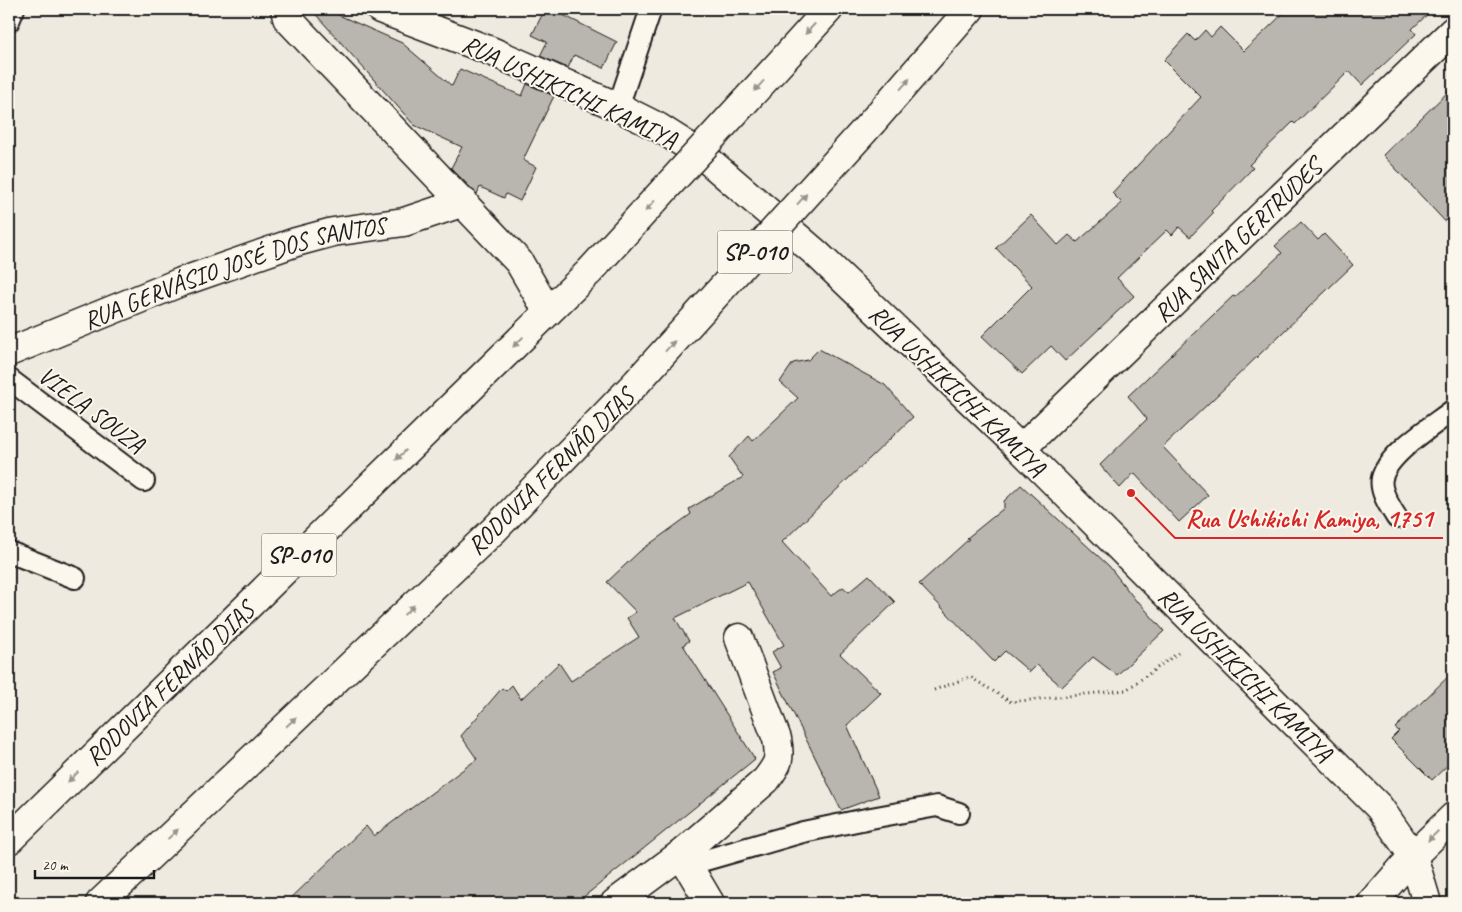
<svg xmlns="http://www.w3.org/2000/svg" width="1462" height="912" font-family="Caveat,sans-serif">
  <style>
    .building { fill: #b9b6af; stroke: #1c1c1c }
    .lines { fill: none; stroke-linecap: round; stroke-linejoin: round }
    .lane-casing { stroke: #1c1c1c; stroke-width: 24 }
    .street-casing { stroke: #1c1c1c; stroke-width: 31 }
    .secondary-casing { stroke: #1c1c1c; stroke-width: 31 }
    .highway-casing { stroke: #1c1c1c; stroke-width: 31 }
    .path { stroke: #1c1c1c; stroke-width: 3; stroke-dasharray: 1 4; stroke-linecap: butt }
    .lane { stroke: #fbf7ec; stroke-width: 20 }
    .street { stroke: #fbf7ec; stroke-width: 28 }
    .secondary { stroke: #fbf7ec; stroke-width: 28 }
    .highway { stroke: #fbf7ec; stroke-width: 28 }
    .highway-bridge-casing { stroke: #1c1c1c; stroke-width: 31; stroke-linecap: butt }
    .highway-bridge { stroke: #fbf7ec; stroke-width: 28 }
    .oneway { fill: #97948e }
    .labels { text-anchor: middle; stroke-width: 4; stroke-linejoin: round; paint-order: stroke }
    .shield { fill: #fbf7ec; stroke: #5f5e5a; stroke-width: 1 }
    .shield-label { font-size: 24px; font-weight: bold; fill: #1c1c1c }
    .street-label { font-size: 25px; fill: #1c1c1c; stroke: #fbf7ec }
    .leader { fill: none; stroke: #d62828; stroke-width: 2 }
    .callout-dot { fill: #d62828; stroke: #fbf7ec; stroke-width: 2 }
    .callout-label { font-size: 26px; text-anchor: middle; font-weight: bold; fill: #d62828; stroke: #fbf7ec; stroke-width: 4; stroke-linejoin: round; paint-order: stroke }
  </style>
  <rect width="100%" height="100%" fill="#eeeadf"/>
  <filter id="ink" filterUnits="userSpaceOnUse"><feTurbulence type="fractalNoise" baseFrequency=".02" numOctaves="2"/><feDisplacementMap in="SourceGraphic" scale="10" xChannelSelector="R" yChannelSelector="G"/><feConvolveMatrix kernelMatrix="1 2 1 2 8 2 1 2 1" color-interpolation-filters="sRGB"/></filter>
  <g filter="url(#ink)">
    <!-- building -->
    <g class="building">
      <path d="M311 9H325L402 43 452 86 460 69 522 96 527 84 554 96 523 160 536 167 520 201 506 194 504 198 480 187 477 194 451 168 462 147 414 125Z"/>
      <path d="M545 9H551L617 42 604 68 574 55 568 68 540 56 547 42 532 35Z"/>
      <path d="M1288 9H1433L1412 29 1416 34 1362 85 1349 71 1295 124 1293 122 1249 165 1253 168 1211 211 1213 213 1190 237 1179 227 1172 235 1167 230 1117 278 1134 296 1065 361 1051 346 1022 374 982 336 1032 286 996 248 1031 215 1058 245 1069 235 1077 242 1122 203 1112 193 1201 97 1164 60 1188 34 1195 41 1205 30 1211 37 1220 27 1244 51Z"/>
      <path d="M1453 87V230L1383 155Z"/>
      <path d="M1301 222 1318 240 1324 234 1353 265 1163 447 1208 495 1179 522 1134 473 1120 488 1100 465 1147 419 1128 396 1233 296 1235 297 1282 253 1275 246Z"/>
      <path d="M819 349 885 385 913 417 782 542 831 596 843 587 849 592 869 575 895 602 840 654 881 693 847 725 879 796 841 810 773 672 781 668 772 652 784 645 748 582 675 618 689 641 683 645 755 759 576 903H286L366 826 374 836 477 759 461 736 502 688 506 691 512 685 521 699 559 663 571 681 639 637 627 618 636 612 607 582 640 551 691 514 689 509 743 477 729 457 749 436 753 441 798 398 780 382 793 363 808 360Z"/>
      <path d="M1021 485 1109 566 1137 602 1138 601 1164 631 1117 675 1093 657 1062 687 1037 665 1030 672 1005 651 994 662 919 584 969 539 967 538 1004 508V501Z"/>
      <path d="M1453 672V760L1432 780 1391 739 1399 731 1395 728Z"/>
    </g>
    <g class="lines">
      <defs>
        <g id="lane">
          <path d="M9 21 14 9"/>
          <path d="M618 107 651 9"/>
          <path d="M9 379 144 481"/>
          <path d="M1397 518C1390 507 1379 491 1382 478 1388 453 1434 425 1453 410"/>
          <path d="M9 552 75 578"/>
          <path d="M688 865 803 832 871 818 937 806 959 813"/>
        </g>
        <g id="street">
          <path d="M285 9 287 18 519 262 548 312"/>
          <path id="s1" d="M9 352 181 282 296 242 333 232 404 222 464 202"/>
          <path d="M1021 449 1453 31"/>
          <path d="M681 854 710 903"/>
          <path d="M615 903 681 854 766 780C778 764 781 760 777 739L739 638"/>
          <path d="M1372 903 1413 856"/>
        </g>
        <g id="secondary">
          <path d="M380 9 491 51 618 107 658 127 702 155 817 254 1021 449 1379 807 1413 856 1427 903"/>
          <path d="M1413 856 1453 817"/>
        </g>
        <g id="highway">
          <path d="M792 50 829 9"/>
          <path d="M873 121 970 9"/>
          <path d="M9 840 590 271"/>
          <path d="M100 903 494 530 637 382"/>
        </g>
      </defs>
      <!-- lane casing -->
      <use href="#lane" class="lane-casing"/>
      <!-- street casing -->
      <use href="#street" class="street-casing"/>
      <!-- secondary casing -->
      <use href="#secondary" class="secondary-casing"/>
      <!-- highway casing -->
      <use href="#highway" class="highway-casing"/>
      <!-- path -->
      <path class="path" d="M934 690 970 677 1011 702 1126 690 1178 653"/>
      <!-- lane -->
      <use href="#lane" class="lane"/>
      <!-- street -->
      <use href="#street" class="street"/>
      <!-- secondary -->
      <use href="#secondary" class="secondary"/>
      <!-- highway -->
      <use href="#highway" class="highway"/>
      <defs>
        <g id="highway-bridge">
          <path d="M590 271 792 50"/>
          <path d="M637 382 873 121"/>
        </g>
      </defs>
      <!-- highway-bridge casing -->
      <use href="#highway-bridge" class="highway-bridge-casing"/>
      <!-- highway-bridge -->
      <use href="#highway-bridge" class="highway-bridge"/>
    </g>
    <!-- one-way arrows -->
    <defs><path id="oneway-solid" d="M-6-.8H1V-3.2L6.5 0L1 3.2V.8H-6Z" transform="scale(1.25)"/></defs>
    <g class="oneway">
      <use href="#oneway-solid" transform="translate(810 29) rotate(133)"/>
      <use href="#oneway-solid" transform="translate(905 84) rotate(-49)"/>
      <use href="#oneway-solid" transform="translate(759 86) rotate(132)"/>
      <use href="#oneway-solid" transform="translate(802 199) rotate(-48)"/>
      <use href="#oneway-solid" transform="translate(650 206) rotate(132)"/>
      <use href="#oneway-solid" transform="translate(518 342) rotate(136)"/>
      <use href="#oneway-solid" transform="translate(670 346) rotate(-48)"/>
      <use href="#oneway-solid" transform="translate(401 455) rotate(136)"/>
      <use href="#oneway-solid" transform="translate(409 610) rotate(-43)"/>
      <use href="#oneway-solid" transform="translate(291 722) rotate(-43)"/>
      <use href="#oneway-solid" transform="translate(73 777) rotate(136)"/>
      <use href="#oneway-solid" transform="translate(173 834) rotate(-43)"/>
      <use href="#oneway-solid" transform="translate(1433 836) rotate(136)"/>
    </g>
  </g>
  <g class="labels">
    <!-- shield labels -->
    <g class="shield">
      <rect x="717.5" y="230.5" width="75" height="43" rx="4"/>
      <rect x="261.5" y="533.5" width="75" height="43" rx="4"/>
    </g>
    <g class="shield-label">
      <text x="755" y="260">SP-010</text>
      <text x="299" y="563">SP-010</text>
    </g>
    <!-- street labels -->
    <g class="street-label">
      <text transform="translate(570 91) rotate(25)" y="9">RUA USHIKICHI KAMIYA</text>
      <text transform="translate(1237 240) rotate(-44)" y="9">RUA SANTA GERTRUDES</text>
      <text dy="9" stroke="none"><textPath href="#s1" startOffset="240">RUA GERVÁSIO JOSÉ DOS SANTOS</textPath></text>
      <text transform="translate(958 390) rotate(44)" y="9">RUA USHIKICHI KAMIYA</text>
      <text transform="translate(92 409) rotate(37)" y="9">VIELA SOUZA</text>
      <text transform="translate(550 471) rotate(-45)" y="9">RODOVIA FERNÃO DIAS</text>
      <text transform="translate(1246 674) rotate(45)" y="9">RUA USHIKICHI KAMIYA</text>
      <text transform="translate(169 683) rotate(-44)" y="9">RODOVIA FERNÃO DIAS</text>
    </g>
  </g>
  <!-- callouts -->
  <path class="leader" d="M1131 493L1175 538H1443"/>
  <circle class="callout-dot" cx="1131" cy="493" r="5"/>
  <g class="callout-label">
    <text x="1309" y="527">Rua Ushikichi Kamiya, 1751</text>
  </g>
  <!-- margin -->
  <rect width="1462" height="912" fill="none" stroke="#fbf7ec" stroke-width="30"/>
  <rect x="15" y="15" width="1432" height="882" fill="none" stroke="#1c1c1c" stroke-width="2" filter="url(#ink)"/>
  <!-- scale -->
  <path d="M35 870v8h119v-8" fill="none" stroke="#1c1c1c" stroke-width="2.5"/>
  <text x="42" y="870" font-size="15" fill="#1c1c1c" stroke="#fbf7ec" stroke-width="4" paint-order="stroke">20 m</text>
</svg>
